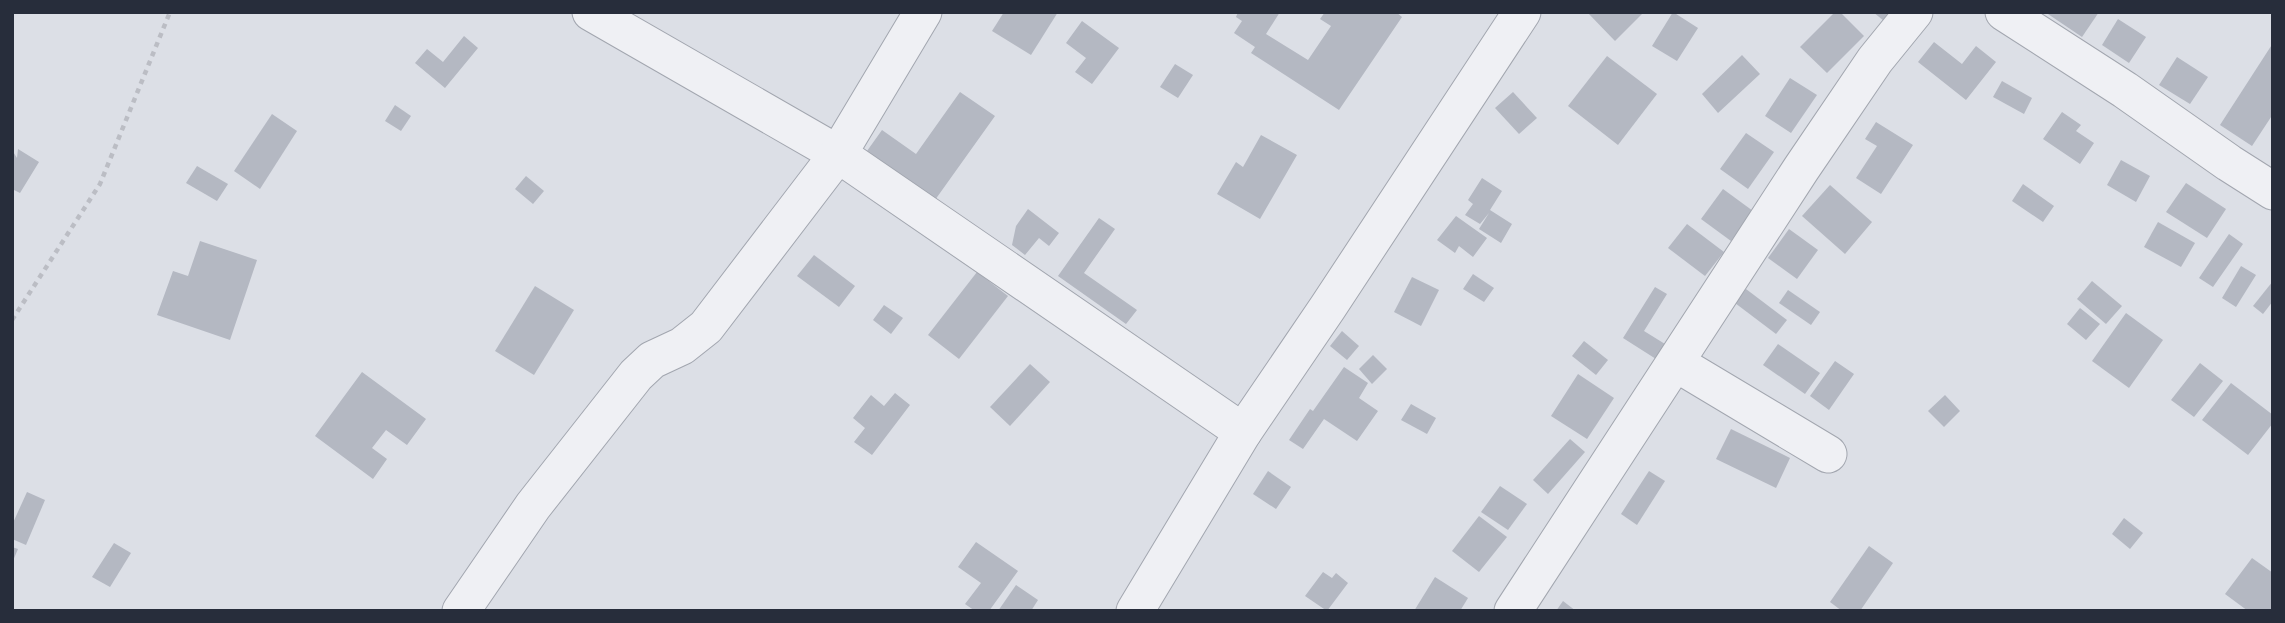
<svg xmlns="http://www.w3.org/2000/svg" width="2285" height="623" font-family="Mulish,sans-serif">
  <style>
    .building { fill: #b4b8c2 }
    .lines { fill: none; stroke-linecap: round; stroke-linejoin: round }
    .minor-casing { stroke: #a2a6af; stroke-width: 39 }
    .path { stroke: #bbbdc4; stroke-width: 4.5; stroke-dasharray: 5 5; stroke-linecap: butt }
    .minor { stroke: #eff0f4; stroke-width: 37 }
  </style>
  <rect width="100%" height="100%" fill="#dcdfe6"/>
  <!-- building -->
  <g class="building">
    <path d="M1004 12H1058L1031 55 992 31Z"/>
    <path d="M1238 12H1280L1266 34 1308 60 1331 26 1320 19 1325 12H1396L1402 17 1339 110 1251 53 1255 47 1234 33 1242 21 1236 17Z"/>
    <path d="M1587 12H1644L1615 41Z"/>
    <path d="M1673 12 1698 28 1677 61 1652 46Z"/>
    <path d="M1835 12H1840L1864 36 1827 73 1800 47Z"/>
    <path d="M1873 12H1891L1884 21Z"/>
    <path d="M2045 12H2099L2082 37Z"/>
    <path d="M2118 19 2146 37 2129 63 2102 45Z"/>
    <path d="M1082 21 1119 48 1092 84 1075 72 1086 58 1066 43Z"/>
    <path d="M464 36 478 48 445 88 415 63 427 49 443 62Z"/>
    <path d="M1934 42 1962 64 1976 46 1996 62 1966 100 1918 62Z"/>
    <path d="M2273 43V114L2252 146 2220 125Z"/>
    <path d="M1742 55 1760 74 1718 113 1702 94Z"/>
    <path d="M1607 56 1657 94 1618 145 1568 106Z"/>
    <path d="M2177 57 2208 77 2190 104 2159 85Z"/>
    <path d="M1175 64 1193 75 1178 98 1160 87Z"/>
    <path d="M1790 78 1817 95 1791 133 1765 116Z"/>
    <path d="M2002 81 2032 98 2024 114 1993 97Z"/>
    <path d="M960 92 995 116 930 207 862 158 882 130 916 154Z"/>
    <path d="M1513 92 1537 118 1519 134 1495 108Z"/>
    <path d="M395 105 411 116 401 131 385 121Z"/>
    <path d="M2062 112 2081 125 2076 131 2094 143 2080 164 2043 139Z"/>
    <path d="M272 114 297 131 260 189 234 171Z"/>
    <path d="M1876 122 1913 145 1881 194 1856 178 1877 146 1865 139Z"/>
    <path d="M1746 133 1774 152 1748 189 1720 169Z"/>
    <path d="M1261 135 1297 155 1260 219 1217 194 1236 162 1243 167Z"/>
    <path d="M18 149 39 162 20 193 12 189V150L17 158Z"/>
    <path d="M2121 160 2150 176 2136 202 2107 185Z"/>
    <path d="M197 166 228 184 217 201 186 183Z"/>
    <path d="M526 176 544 191 533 204 515 189Z"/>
    <path d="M1482 178 1502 191 1490 210 1512 224 1501 243 1479 229 1489 213 1480 224 1465 215 1473 204 1468 200Z"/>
    <path d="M2186 183 2226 209 2207 238 2166 212Z"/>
    <path d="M2023 184 2054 206 2043 222 2012 201Z"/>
    <path d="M1830 185 1872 222 1845 254 1802 216Z"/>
    <path d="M1723 189 1753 211 1731 241 1701 219Z"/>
    <path d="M1028 209 1059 233 1049 246 1039 238 1025 255 1012 245 1016 226Z"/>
    <path d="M1456 216 1487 238 1473 257 1459 246 1455 253 1437 240Z"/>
    <path d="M1099 218 1115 229 1084 273 1137 310 1126 324 1058 276Z"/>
    <path d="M2158 222 2195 243 2181 267 2144 247Z"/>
    <path d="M1687 224 1724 252 1705 276 1668 248Z"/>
    <path d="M1789 229 1818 250 1797 279 1768 258Z"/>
    <path d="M2229 234 2243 244 2213 287 2199 278Z"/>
    <path d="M200 241 257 260 230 340 157 315 173 271 188 276Z"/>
    <path d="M814 255 855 286 839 307 797 276Z"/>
    <path d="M2241 266 2256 275 2236 307 2222 298Z"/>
    <path d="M977 272 1008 296 959 359 928 335Z"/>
    <path d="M1473 274 1494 288 1484 302 1463 289Z"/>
    <path d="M1412 277 1439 290 1421 326 1394 312Z"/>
    <path d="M2092 281 2122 306 2106 324 2077 299Z"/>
    <path d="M2273 281V301L2263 314 2253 306Z"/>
    <path d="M535 286 574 310 534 375 495 351Z"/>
    <path d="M1655 287 1667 294 1644 331 1665 344 1656 359 1623 338Z"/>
    <path d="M1746 289 1787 320 1776 334 1735 303Z"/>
    <path d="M1788 290 1820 312 1811 325 1779 303Z"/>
    <path d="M884 305 903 318 891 334 873 320Z"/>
    <path d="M2080 308 2100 324 2086 340 2067 324Z"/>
    <path d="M2126 313 2163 340 2129 388 2092 361Z"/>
    <path d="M1342 331 1359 346 1347 360 1330 346Z"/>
    <path d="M1584 341 1608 360 1596 375 1572 356Z"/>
    <path d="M1778 344 1820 373 1805 394 1763 365Z"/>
    <path d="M1373 355 1387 369 1372 384 1359 369Z"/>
    <path d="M1835 361 1854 374 1829 410 1810 396Z"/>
    <path d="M2200 363 2223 381 2194 417 2171 400Z"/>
    <path d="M1030 364 1050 382 1010 426 990 407Z"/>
    <path d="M1344 367 1368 383 1359 398 1378 411 1357 441 1324 419 1303 449 1289 440 1310 409 1313 411Z"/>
    <path d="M362 372 426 419 407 445 386 430 372 448 387 459 373 479 315 436Z"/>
    <path d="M1578 374 1614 398 1587 439 1551 416Z"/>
    <path d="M2231 383 2273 415V423L2248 455 2202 420Z"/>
    <path d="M895 393 910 405 872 455 854 442 865 428 853 418 871 395 884 406Z"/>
    <path d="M1945 395 1960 411 1944 427 1928 411Z"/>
    <path d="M1411 404 1436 418 1427 434 1401 420Z"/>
    <path d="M1731 429 1790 458 1776 488 1716 459Z"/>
    <path d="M1570 439 1585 452 1548 494 1533 480Z"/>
    <path d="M1268 471 1291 487 1276 509 1253 494Z"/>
    <path d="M1649 471 1665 481 1637 525 1621 514Z"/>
    <path d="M1500 486 1527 504 1508 530 1481 512Z"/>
    <path d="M27 492 45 500 26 545 12 539V525Z"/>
    <path d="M1479 516 1507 537 1479 572 1452 551Z"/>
    <path d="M2124 518 2143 533 2130 549 2112 534Z"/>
    <path d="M976 542 1018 571 989 611H975L965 604 981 583 958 567Z"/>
    <path d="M114 543 131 553 110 587 92 577Z"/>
    <path d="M1869 546 1893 563 1860 611H1842L1830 602Z"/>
    <path d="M12 547 18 549 12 563Z"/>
    <path d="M2252 558 2273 573V611H2248L2225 594Z"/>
    <path d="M1323 572 1332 578 1336 573 1348 583 1327 611 1305 596Z"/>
    <path d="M1435 577 1468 598 1460 611H1414Z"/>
    <path d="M1016 585 1038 600 1031 611H998Z"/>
    <path d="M1563 601 1576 611H1556Z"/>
  </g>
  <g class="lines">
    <defs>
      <g id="minor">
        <path d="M591 12 838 154 1243 432"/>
        <path d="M2004 12 2125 90 2229 163 2273 191"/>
        <path d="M1676 363 1828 454"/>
        <path d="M461 611 533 506 636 375 652 360 682 346 706 327 838 154 923 12"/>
        <path d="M1135 611 1243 432 1328 307 1522 12"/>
        <path d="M1513 611 1801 169 1875 60 1914 12"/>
      </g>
    </defs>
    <!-- minor casing -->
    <use href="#minor" class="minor-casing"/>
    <!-- path -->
    <path class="path" d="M12 320 100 184 170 12"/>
    <!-- minor -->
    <use href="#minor" class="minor"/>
  </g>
  <!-- border -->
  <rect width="2285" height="623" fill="none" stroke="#272d3b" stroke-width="28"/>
</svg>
